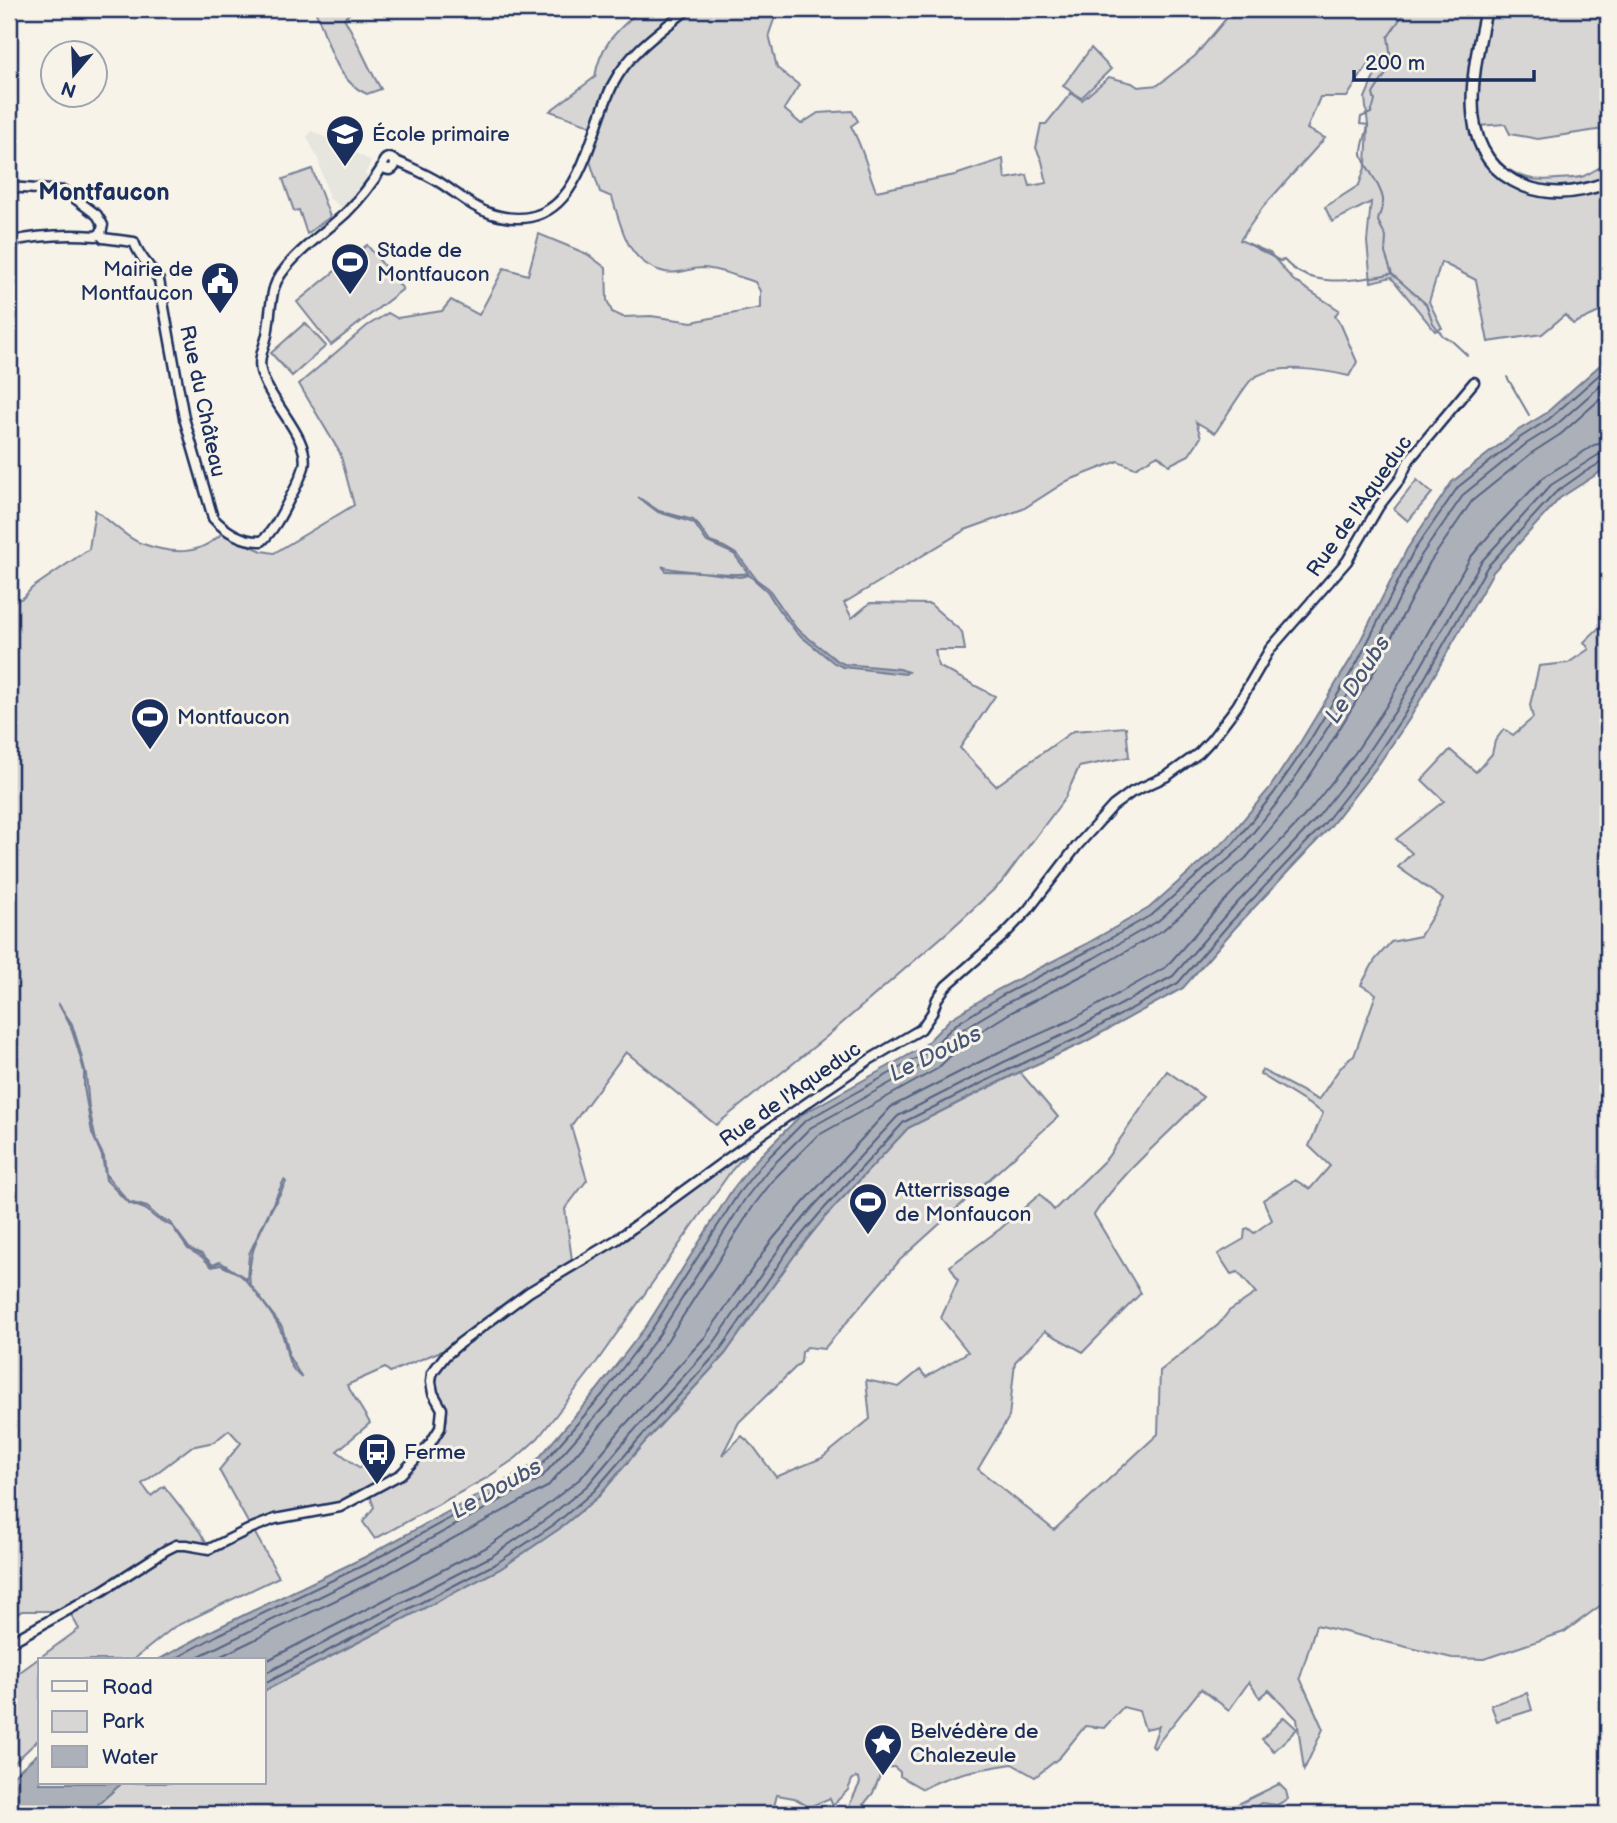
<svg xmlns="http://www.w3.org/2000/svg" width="1617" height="1823" font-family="'Balsamiq Sans',sans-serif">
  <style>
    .built { fill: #e6e5de }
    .green { fill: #d7d6d4; stroke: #798299; stroke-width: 2; fill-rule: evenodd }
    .water { fill: #acb0b9; stroke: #727c95; stroke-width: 2 }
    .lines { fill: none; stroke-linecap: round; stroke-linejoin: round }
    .shore { stroke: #556382; stroke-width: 2 }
    .stream { stroke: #727c95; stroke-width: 2 }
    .tertiary-casing { stroke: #1b2f5e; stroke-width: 13 }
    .secondary-casing { stroke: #1b2f5e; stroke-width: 15 }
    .tertiary { stroke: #f7f3e8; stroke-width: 8 }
    .secondary { stroke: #f7f3e8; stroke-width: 10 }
    .labels { text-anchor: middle; stroke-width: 6; stroke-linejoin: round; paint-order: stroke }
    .poi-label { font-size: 21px; fill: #1b2f5e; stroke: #f7f3e8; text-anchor: start }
    .street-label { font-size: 21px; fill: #1b2f5e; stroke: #f7f3e8 }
    .water-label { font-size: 23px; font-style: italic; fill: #465679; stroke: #f7f3e8 }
    .quarter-label { font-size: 24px; font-weight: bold; fill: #1b2f5e; stroke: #f7f3e8 }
  </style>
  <rect width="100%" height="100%" fill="#f7f3e8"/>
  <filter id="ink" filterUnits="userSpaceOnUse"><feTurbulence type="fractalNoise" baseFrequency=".0143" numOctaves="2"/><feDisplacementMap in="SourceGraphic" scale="14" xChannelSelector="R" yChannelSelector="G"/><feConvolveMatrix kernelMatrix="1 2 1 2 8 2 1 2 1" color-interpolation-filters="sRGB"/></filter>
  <g filter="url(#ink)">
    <!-- built -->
    <path class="built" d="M312 131 371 161 365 174 370 179 344 210 329 198 318 159 307 137Z"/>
    <!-- green -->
    <g class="green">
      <path d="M314 9H355L344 18C358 41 367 66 381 89L367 94C332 79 330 39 314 9Z"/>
      <path d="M641 9H802L799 13 793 9 777 11 769 34 777 68 799 85 784 109 801 124 818 113 852 111 858 121 851 126C863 148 867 168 876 191L955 175 1003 159 1005 179 1027 175 1030 186 1047 183 1042 161 1036 148 1041 124H1046L1071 93 1082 100 1109 77 1132 83 1138 87 1158 85 1195 56 1234 9H1608V155L1604 129 1538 139 1510 134 1505 124 1478 126C1494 164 1514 184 1557 179 1565 178 1576 179 1584 176 1592 172 1600 167 1608 163V286L1602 291 1608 301V308L1573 324 1565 315 1542 334 1488 342 1476 280 1441 262 1429 302 1442 328 1435 331 1391 277 1371 282 1367 242 1371 202 1332 222 1325 207 1359 185 1366 165 1368 125 1365 98 1382 58 1374 55 1347 97H1320L1307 129 1325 138 1263 207 1240 240 1270 253 1293 280 1339 310 1335 316 1341 325 1357 362 1349 376C1324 370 1275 362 1252 379 1245 385 1222 423 1215 433L1196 422 1201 437 1189 455 1169 465 1158 455 1135 468 1118 461 1067 481 1023 509 965 530 844 603 852 618 870 603 930 604 962 632 965 650H935L938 666 995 696 960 748 996 786 1073 731 1126 727 1129 757 1079 767 1065 798 1001 883 951 929 825 1038 716 1125 626 1052 571 1126 587 1180 565 1209 572 1260 626 1240 746 1149 748 1152 731 1171 591 1370 538 1438 516 1458 485 1479 375 1539 363 1522 374 1507 369 1493 355 1501 252 1528 279 1577 174 1627 133 1660H40V1738L9 1768V1680L79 1629 69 1611H22L9 1618V603L23 598 32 588 89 549 95 510C109 520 125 537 140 543 171 554 198 557 222 533L262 551 274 553 354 505 340 453 299 384 367 326 388 313 397 318 442 311 451 300 479 315 504 268 528 275 539 234 587 254 606 268 607 300 612 312 623 317 651 316 692 322 760 308V291L755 282C739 277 720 269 703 268 690 268 677 275 665 272 627 263 622 229 612 197L600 192 590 161 601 129 550 111 595 77C600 44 617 31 641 9ZM441 1351 449 1360C419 1394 447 1390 447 1418 447 1423 443 1428 441 1433 428 1458 406 1473 382 1487L377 1477 373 1454 360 1468 337 1451 370 1423 347 1385 385 1368 390 1372ZM229 1430 241 1443 219 1470 251 1528 209 1548 200 1532 164 1486 151 1496 142 1484 191 1447 214 1442Z"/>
      <path d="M1091 48 1111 69 1081 98 1063 86Z"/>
      <path d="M312 169 330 217 307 234 299 210 294 211 283 179Z"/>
      <path d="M367 245 403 289 331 345 297 302Z"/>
      <path d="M305 323 326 346 292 376 271 353Z"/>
      <path d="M1417 480 1432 493 1408 521 1394 509Z"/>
      <path d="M1608 619V1600L1564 1632 1484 1659 1452 1658 1316 1625 1300 1678 1323 1729 1304 1770 1297 1719 1269 1690 1260 1698 1249 1682 1229 1710 1201 1689 1154 1748 1152 1746 1159 1726 1145 1729 1139 1711 1123 1707 1104 1728 1085 1726 1060 1757 1035 1777 1012 1764C981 1769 951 1773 923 1789L900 1776V1772L894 1767 883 1768 873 1793 856 1814H845L860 1783 859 1778 856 1777 852 1780 848 1790 833 1805 830 1798 809 1807 794 1798 777 1795 772 1814H87L122 1783H264V1691L500 1569 559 1529 599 1496 643 1444 725 1354 794 1256 825 1217 908 1128 1020 1072 1058 1117 900 1260 824 1349 807 1347 802 1352 801 1362 739 1422 722 1455 742 1436 753 1446 776 1477 822 1458 870 1419 866 1380 899 1387 920 1370 926 1377 968 1352 941 1318 958 1280 950 1266 1000 1229 1040 1194 1054 1210 1107 1158 1167 1071 1203 1097C1167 1137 1123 1170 1094 1215L1141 1293 1083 1352 1045 1331 1015 1362 1009 1417 978 1469 1054 1530 1158 1434 1160 1371 1218 1325 1229 1311 1256 1293 1238 1272 1231 1274 1218 1254 1244 1239 1245 1229 1248 1228 1254 1233 1272 1220 1263 1200 1295 1180 1310 1189 1330 1166 1309 1146 1323 1113 1260 1074 1262 1070 1318 1100C1330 1085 1338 1065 1354 1056L1376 994 1361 985 1375 960 1391 942 1420 936 1443 899 1398 867 1412 853 1396 839 1444 801 1422 780 1450 750 1476 772 1492 754 1495 741 1504 729 1513 735 1533 718 1530 705 1539 666 1568 663 1589 649 1584 642Z"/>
      <path d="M1527 1693 1532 1710 1497 1721 1491 1705Z"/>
      <path d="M1284 1717 1297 1729 1274 1751 1262 1739Z"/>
      <path d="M1279 1784 1286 1791 1288 1799 1277 1805 1261 1803 1244 1814H1218Z"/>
    </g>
    <!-- water -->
    <g class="water">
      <path d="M1608 358V467L1560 498 1493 572 1410 718 1376 768 1329 828 1235 928 1183 988 1083 1043 1011 1076 908 1128 825 1217 794 1256 725 1354 643 1444 599 1496 559 1529 500 1569 264 1691V1660H158L215 1629 365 1557 532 1466 597 1390 647 1325 732 1190 755 1161 801 1115 923 1047 950 1019 997 990 1086 944 1149 908 1228 838 1269 789 1301 741 1352 657 1407 549 1452 482 1517 431 1545 414Z"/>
      <path d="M638 497 659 511 693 520 699 526 710 542 724 547 738 555 757 580 768 588 796 628 836 660 844 664 900 669 908 672 905 674 843 667 834 663 797 633 778 609 767 591 749 575 740 577 701 572 666 571 662 566C668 570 739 576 748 573L734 554 707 542 694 523 658 512Z"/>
      <path d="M58 1003 72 1024 79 1047 86 1074 89 1108 96 1141 104 1157 106 1175 129 1202 147 1207 159 1218 170 1222 190 1249 202 1254 213 1265 220 1262 247 1279 249 1254 284 1180 286 1182C271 1213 245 1248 250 1284L282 1327 288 1348V1355L302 1378C283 1364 289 1347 280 1329 276 1319 249 1282 240 1275 235 1271 227 1269 221 1265L212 1267 202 1257 188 1249 172 1226 157 1219 145 1209 128 1203 106 1180 102 1156 92 1133 84 1088V1071L78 1049 70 1025Z"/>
      <path d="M40 1752V1783H122L87 1814H9V1779Z"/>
    </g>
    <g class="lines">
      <!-- shore -->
      <g class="shore">
        <path d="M173 1660 218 1635 368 1563 536 1471 603 1394 652 1329 738 1194 761 1165 805 1121 926 1053 955 1025 1001 996 1090 950 1153 914 1233 844 1274 793 1307 745 1358 661 1413 552 1458 487 1521 437 1549 419 1608 367"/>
        <path d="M191 1660 372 1571 541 1478 610 1400 659 1335 745 1199 767 1171 810 1128 931 1060 960 1031 1005 1004 1094 958 1158 921 1239 850 1281 798 1314 750 1366 665 1420 557 1464 494 1526 444 1555 426 1608 379"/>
        <path d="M213 1660 377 1580 547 1487 618 1406 667 1341 754 1205 775 1178 817 1136 937 1069 967 1040 1010 1013 1099 967 1163 930 1246 858 1290 805 1323 756 1375 670 1430 562 1472 501 1533 452 1561 434 1608 392"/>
        <path d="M264 1662 487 1547 543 1508 581 1478 623 1427 705 1337 772 1240 805 1201 891 1107 999 1052 1071 1020 1166 967 1216 910 1309 811 1355 753 1387 705 1470 558 1497 526 1544 477 1594 445 1608 442"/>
        <path d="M264 1674 492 1556 549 1517 588 1485 631 1434 713 1344 781 1246 813 1207 898 1116 1004 1062 1076 1029 1173 976 1224 917 1317 818 1363 759 1396 710 1481 562 1551 485 1598 455 1608 452"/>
        <path d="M264 1684 497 1563 555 1524 594 1491 638 1440 720 1350 788 1251 820 1213 904 1122 1008 1070 1080 1037 1178 983 1230 923 1324 824 1371 764 1404 715 1487 567 1555 493 1583 473 1602 462 1608 461"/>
      </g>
      <!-- stream -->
      <g class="stream">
        <path d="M1403 9 1402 16 1388 37C1394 72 1389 67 1373 94L1375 101 1371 113 1361 117 1360 124 1368 125C1367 134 1362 143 1362 153 1361 162 1380 182 1383 199 1384 207 1379 213 1378 221L1386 237 1385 253 1392 274 1426 304 1433 323 1443 336 1452 341 1467 355"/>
        <path d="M1249 244 1280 261 1284 260C1310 290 1356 280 1390 274"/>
        <path d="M1507 377 1529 415"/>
      </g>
      <defs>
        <g id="tertiary">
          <circle cx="389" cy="164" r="6"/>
          <path d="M394 160C411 168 427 174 442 184 459 195 473 208 492 214 580 240 586 138 613 84 630 51 661 31 688 9"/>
          <path d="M9 187 65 191 97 215 103 225 101 233"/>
          <path d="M101 233 103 238 134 242C139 257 150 266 159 280L184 418 213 518C225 531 243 542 262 541 275 529 283 511 291 496 296 487 301 477 304 467 311 438 268 401 261 371 258 358 264 348 267 335 270 320 270 303 274 288 282 261 327 231 347 212 361 198 373 182 383 166"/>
          <path d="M9 242C38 235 67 234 96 236L101 233"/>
          <path d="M9 1643 102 1591 166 1550 176 1545H186L209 1549 252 1528 275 1519 340 1507 401 1474 430 1444 440 1428 442 1409 433 1393 431 1382 432 1373 445 1356 460 1343 529 1292 616 1240 756 1138 869 1060 921 1029 932 1013 937 999 946 986 1002 937 1028 910 1077 846 1113 806 1132 792 1167 776 1199 753 1212 739 1237 706 1270 649 1347 561 1379 506 1400 479 1409 460 1474 382"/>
        </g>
        <path id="secondary" d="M1486 9C1474 69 1450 156 1524 186 1553 197 1581 193 1608 182"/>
      </defs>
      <!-- tertiary casing -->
      <use href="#tertiary" class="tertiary-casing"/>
      <!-- secondary casing -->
      <use href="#secondary" class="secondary-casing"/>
      <!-- tertiary -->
      <use href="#tertiary" class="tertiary"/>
      <!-- secondary -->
      <use href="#secondary" class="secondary"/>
    </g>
  </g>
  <!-- icons -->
  <defs>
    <symbol id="school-pin" viewBox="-11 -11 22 30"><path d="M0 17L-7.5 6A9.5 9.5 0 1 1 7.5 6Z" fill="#1b2f5e" stroke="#f7f3e8"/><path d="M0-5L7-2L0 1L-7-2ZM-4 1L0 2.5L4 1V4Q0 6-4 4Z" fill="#fff"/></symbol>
    <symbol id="stadium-pin" viewBox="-11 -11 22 30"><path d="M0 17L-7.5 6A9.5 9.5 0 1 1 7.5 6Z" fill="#1b2f5e" stroke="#f7f3e8"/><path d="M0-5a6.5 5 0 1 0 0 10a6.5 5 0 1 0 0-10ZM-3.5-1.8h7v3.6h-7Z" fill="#fff"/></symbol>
    <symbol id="civic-pin" viewBox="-11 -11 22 30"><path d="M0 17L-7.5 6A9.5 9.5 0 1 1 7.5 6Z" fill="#1b2f5e" stroke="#f7f3e8"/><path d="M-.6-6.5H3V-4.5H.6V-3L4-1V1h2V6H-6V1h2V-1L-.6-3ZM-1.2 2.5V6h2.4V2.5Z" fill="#fff"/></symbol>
    <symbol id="bus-pin" viewBox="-11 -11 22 30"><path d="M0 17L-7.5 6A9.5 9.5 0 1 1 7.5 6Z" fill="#1b2f5e" stroke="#f7f3e8"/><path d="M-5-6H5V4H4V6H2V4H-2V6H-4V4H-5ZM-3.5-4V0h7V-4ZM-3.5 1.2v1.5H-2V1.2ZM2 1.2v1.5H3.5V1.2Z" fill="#fff"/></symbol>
    <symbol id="sight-pin" viewBox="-11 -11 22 30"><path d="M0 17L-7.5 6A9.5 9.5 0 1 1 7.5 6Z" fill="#1b2f5e" stroke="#f7f3e8"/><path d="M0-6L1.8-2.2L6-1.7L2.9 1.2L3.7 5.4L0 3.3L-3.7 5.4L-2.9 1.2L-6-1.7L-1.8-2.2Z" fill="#fff"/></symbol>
  </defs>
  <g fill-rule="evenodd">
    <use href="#school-pin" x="323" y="112" width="44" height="60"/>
    <use href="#stadium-pin" x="328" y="240" width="44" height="60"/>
    <use href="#civic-pin" x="198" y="259" width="44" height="60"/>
    <use href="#stadium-pin" x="128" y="695" width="44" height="60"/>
    <use href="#stadium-pin" x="846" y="1180" width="44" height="60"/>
    <use href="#bus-pin" x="355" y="1430" width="44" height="60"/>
    <use href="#sight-pin" x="861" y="1721" width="44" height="60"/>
  </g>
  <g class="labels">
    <!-- poi labels -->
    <g class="poi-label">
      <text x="372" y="141">École primaire</text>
      <text x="377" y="257">Stade de<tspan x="377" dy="24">Montfaucon</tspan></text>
      <text x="193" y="276" text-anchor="end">Mairie de<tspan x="193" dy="24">Montfaucon</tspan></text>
      <text x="177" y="724">Montfaucon</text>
      <text x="895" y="1197">Atterrissage<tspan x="895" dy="24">de Monfaucon</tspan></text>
      <text x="404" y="1459">Ferme</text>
      <text x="910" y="1738">Belvédère de<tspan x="910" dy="24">Chalezeule</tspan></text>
    </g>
    <!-- street labels -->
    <g class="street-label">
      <text transform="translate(203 401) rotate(78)" y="7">Rue du Château</text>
      <text transform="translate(1359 506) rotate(-55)" y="7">Rue de l'Aqueduc</text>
      <text transform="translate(790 1094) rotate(-35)" y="7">Rue de l'Aqueduc</text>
    </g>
    <!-- water labels -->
    <g class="water-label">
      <text transform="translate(1357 679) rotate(-57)" y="8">Le Doubs</text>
      <text transform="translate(935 1053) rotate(-26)" y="8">Le Doubs</text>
      <text transform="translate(496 1488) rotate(-29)" y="8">Le Doubs</text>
    </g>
    <!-- quarter labels -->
    <g class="quarter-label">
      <text x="104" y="200">Montfaucon</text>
    </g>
  </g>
  <!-- margin -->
  <rect width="1617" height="1823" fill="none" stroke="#f7f3e8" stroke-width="35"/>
  <rect x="18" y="18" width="1582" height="1788" fill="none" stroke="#1b2f5e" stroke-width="2.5" filter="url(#ink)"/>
  <!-- legend -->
  <rect x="38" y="1658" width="228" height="126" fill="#f7f3e8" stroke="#9fa5b1" stroke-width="2"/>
  <rect x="52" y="1681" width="35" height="10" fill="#f7f3e8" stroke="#9fa5b1" stroke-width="2"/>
  <text x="102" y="1694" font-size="21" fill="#1b2f5e">Road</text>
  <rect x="52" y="1711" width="35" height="21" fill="#d7d6d4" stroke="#9fa5b1" stroke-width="2"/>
  <text x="102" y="1728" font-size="21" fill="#1b2f5e">Park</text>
  <rect x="52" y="1746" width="35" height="21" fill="#acb0b9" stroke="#9fa5b1" stroke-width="2"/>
  <text x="102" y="1764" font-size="21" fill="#1b2f5e">Water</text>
  <!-- north arrow -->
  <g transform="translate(74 74) rotate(199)"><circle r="33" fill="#f7f3e8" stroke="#9fa5b1" stroke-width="2"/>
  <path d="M0-5L12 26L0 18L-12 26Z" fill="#1b2f5e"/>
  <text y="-10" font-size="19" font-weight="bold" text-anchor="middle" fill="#1b2f5e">N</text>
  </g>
  <!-- scale -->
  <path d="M1354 70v10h180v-10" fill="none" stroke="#1b2f5e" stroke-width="3.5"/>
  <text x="1365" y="70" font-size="21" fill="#1b2f5e" stroke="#f7f3e8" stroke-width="5" paint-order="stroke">200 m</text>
</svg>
